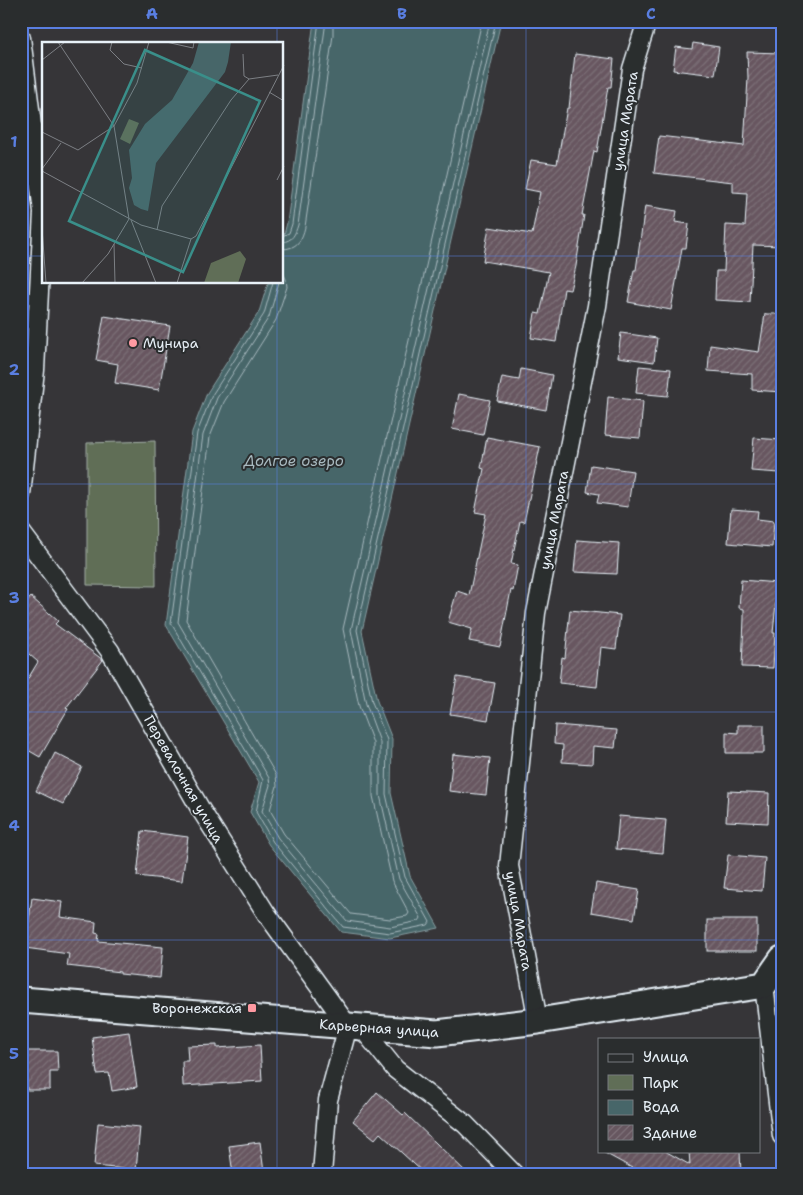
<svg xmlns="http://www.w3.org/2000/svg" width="803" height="1195" font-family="'Shantell Sans',sans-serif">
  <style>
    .green { fill: #606e57; stroke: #a4b0a8 }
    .water { fill: #476669; stroke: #879ea2 }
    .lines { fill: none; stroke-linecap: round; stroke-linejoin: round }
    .shore { stroke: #a8b9bf; stroke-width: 1 }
    .building { fill: url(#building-hatch); stroke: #e8f1f8 }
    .street-casing { stroke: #e8f1f8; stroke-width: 21 }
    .secondary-casing { stroke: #e8f1f8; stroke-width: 29 }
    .street { stroke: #2a2d2e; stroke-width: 18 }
    .secondary { stroke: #2a2d2e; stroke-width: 25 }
    .grid { fill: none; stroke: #5a7fe2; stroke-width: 1; stroke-opacity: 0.55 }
    .poi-dot { fill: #ff9aa2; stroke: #2a2d2e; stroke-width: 2 }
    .labels { text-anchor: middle; stroke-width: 4; stroke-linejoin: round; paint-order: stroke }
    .street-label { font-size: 14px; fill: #e8f1f8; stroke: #2a2d2e }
    .poi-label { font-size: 14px; fill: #e8f1f8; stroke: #2a2d2e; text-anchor: start }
    .water-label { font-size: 15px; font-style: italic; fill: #a8b9bf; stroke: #2a2d2e }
    .inset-road { fill: none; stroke: #7d8085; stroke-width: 1 }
    .view { fill: #3a8f8a; fill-opacity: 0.15; stroke: #3a8f8a; stroke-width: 2.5 }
    .inset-edge { fill: none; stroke: #e8f1f8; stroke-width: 2.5 }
    .neatline { fill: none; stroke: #5a7fe2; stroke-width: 2 }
    .grid-label { font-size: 16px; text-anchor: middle; font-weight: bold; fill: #5a7fe2 }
  </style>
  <defs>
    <pattern id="building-hatch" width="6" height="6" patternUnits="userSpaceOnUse" patternTransform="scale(1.25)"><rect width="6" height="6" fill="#675760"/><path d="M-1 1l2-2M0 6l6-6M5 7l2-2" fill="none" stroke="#7d7078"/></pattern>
  </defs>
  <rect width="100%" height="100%" fill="#363538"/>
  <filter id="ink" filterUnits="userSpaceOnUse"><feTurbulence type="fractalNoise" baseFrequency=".02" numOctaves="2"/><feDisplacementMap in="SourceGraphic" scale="10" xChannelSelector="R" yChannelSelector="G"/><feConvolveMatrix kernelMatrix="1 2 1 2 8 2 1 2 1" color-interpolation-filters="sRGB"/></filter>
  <g filter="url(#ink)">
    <!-- green -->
    <path class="green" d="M155 441 156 586 87 585V443Z"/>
    <!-- water -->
    <path class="water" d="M314 21H501L362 631 377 701 392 739 391 793 410 876 439 928 390 938 341 932 269 845 250 812 259 782 166 625 192 432 207 393 259 312 268 283 282 282 283 238 287 223Z"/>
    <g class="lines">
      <!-- shore -->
      <g class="shore">
        <path d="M282 236 289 233 292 224 319 21"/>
        <path d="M282 242C293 241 295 234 298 225L326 21"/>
        <path d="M282 249C297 249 302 240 305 227L333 35V21"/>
        <path d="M282 271 286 279 287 287 276 320 224 402 210 437 186 620 276 775 277 786 270 810 284 834 351 914 390 919 407 916 409 913 392 881 373 796V743L359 706 343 629 482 21"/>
        <path d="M273 282 264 314 212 395 197 433 171 623 263 780 256 812 273 842 343 927 390 933 428 925 430 922 405 877 386 794 387 740 372 702 357 630 496 21"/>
        <path d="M279 282 269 317 217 398 203 435 178 622 269 778 270 785 262 811 278 838 347 921 390 927 419 921 421 918 399 879 380 795V742L366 704 351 630 490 21"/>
      </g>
    </g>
    <!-- building -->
    <g class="building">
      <path d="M693 43 719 47 715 75 673 70 676 47 692 49Z"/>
      <path d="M747 52 782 53 780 189H782V246L753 245 750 302 715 300 716 271H724L726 225 745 226 747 193 733 192V182L654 173 659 136 744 146 748 78Z"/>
      <path d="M575 54 614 59 611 87H608L597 152 594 151 582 215H584L576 266 570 290 564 289 556 342 531 338 535 313 540 314 549 272 483 261 489 227 532 234 540 192 525 189 531 160 557 164 567 108H569Z"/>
      <path d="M645 206 677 211 675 222 689 224 686 248H682L671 310 628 302 634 270H636Z"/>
      <path d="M765 314H782L779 369H782V392L752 390V374L708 371 710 345 759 352Z"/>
      <path d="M104 316 170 326 159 390 115 383 118 364 96 360Z"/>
      <path d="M621 333 657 338 654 362 618 357Z"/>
      <path d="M639 366 671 369 668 396 636 393Z"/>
      <path d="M521 369 552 375 546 410 497 401 502 377 519 380Z"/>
      <path d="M459 394 490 400 483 435 452 429Z"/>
      <path d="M608 397 643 401 640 438 605 435Z"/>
      <path d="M487 437 540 447 524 522 520 521 511 564 518 565 513 591 511 590 500 647 469 641 472 629 448 622 457 591 469 595 486 514 475 512 484 469 481 468Z"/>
      <path d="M754 438 782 440 780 473 751 471Z"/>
      <path d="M591 465 633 471 628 507 597 503 599 494 587 492Z"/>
      <path d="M731 509 758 511 757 519 774 521 772 547 728 543Z"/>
      <path d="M577 540 619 543 617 574 574 572Z"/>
      <path d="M741 580 778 583 773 633H775L773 668 742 667 744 618V609L739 608Z"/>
      <path d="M31 597 58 621 55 624 103 660 66 708 68 709 40 757 21 746V690L38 662 21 647V608Z"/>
      <path d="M570 610 620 615 616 649 601 647 597 687 559 683 562 657 565 658Z"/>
      <path d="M457 677 495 683 488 720 450 714Z"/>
      <path d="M555 725 617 730 615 748 593 746 592 764 562 762 563 745 554 744Z"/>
      <path d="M738 725H764V753H726V732L738 733Z"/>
      <path d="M55 753 82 767 63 804 36 791Z"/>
      <path d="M453 754 490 758 486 795 449 791Z"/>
      <path d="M728 791 769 793 768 823 726 821Z"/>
      <path d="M619 816 666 820 663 853 616 849Z"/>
      <path d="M142 831 188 837 182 881 137 876Z"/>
      <path d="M728 855 765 858 762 891 724 888Z"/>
      <path d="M596 883 639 890 634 919 591 912Z"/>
      <path d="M32 898 62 902 60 917 96 922 95 933 99 934 98 941 163 947 160 978 120 974V972L67 966 69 954 25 948Z"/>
      <rect x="707" y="920" width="50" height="31"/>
      <path d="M129 1032 137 1087 112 1091 109 1073 97 1074 92 1037Z"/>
      <path d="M217 1045V1048L260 1045 262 1081 183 1086 182 1061H188L187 1046Z"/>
      <path d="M26 1051H57L58 1072H50V1090H27Z"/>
      <path d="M377 1092 403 1115 405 1113 468 1174H425L380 1133 375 1139 353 1121Z"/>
      <path d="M98 1123 140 1127 136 1170 94 1166Z"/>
      <path d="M260 1142 264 1172 233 1174 229 1146Z"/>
      <path d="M601 1151H665L690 1165 689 1151H740L741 1174H710V1172L643 1174Z"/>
    </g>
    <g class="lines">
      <defs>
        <g id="street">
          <path d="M21 38 43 212 35 370 21 494"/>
          <path d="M21 532 110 651 201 810 266 913 348 1026 328 1100 322 1174"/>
          <path d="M764 985 782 1136"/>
          <path d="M538 1021 509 866 536 613 597 306 632 69 647 21"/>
          <path d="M362 1028 395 1069 465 1124 514 1174"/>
        </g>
        <path id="secondary" d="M21 1000 437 1033 538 1021 764 985 782 959"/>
      </defs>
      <!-- street casing -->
      <use href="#street" class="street-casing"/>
      <!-- secondary casing -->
      <use href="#secondary" class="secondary-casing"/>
      <!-- street -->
      <use href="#street" class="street"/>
      <!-- secondary -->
      <use href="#secondary" class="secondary"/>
    </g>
  </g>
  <!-- grid -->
  <path class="grid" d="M277 21V44M526 21V1174M21 256H44M282 256H782M277 282V1174M21 484H782M21 712H782M21 940H782"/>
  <!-- markers -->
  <g class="poi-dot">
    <circle cx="133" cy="343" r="5"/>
    <rect x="247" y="1003" width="10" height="10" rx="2.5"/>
  </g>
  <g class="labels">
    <!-- street labels -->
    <g class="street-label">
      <text transform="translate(625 121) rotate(-81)" y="5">улица Марата</text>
      <text transform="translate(554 520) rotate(-79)" y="5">улица Марата</text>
      <text transform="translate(184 779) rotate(60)" y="5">Перевалочная улица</text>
      <text transform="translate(519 921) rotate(80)" y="5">улица Марата</text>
      <text transform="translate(379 1028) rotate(4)" y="5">Карьерная улица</text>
    </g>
    <!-- poi labels -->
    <g class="poi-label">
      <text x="143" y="348">Мунира</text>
      <text x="242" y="1013" text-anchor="end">Воронежская</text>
    </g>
    <!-- water labels -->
    <g class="water-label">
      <text x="294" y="466">Долгое озеро</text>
    </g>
  </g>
  <!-- overview -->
  <g transform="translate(42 42)">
    <rect width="241" height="241" fill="#363538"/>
    <path d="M87 77 97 81 88 102 78 97Z" fill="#606e57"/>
    <path d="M198 209 204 217 196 241H162L169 221Z" fill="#606e57"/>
    <path d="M157 0H189L186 20 183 30 114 121 106 169 99 167 92 163 87 146 90 136 87 108 103 82 130 58 151 21Z" fill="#476669"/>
    <path class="inset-road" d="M16 0 72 84 87 177 66 212 40 241M70 0 68 8 82 22 100 26M124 0 151 6 152 0M201 12 202 34 207 37M0 18 23 0M227 50 242 59M0 90 36 108 72 84 95 41 107 0M0 127 19 101M0 129 99 183 149 197M235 138 242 124M89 178 114 241M0 186 4 241M115 188 120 164 189 58 207 37 236 33M72 202 73 241M135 241 149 197 154 194 242 23"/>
    <path class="view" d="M103 8 218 59 141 230 27 179Z"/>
    <rect width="241" height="241" class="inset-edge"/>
  </g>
  <!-- margin -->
  <rect width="803" height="1195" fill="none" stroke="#2a2d2e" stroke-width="55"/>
  <!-- legend -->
  <rect x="598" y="1038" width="162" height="115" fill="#2a2d2e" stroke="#767b7f"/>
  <rect x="608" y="1054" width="25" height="8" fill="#2a2d2e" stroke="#767b7f"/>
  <text x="643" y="1062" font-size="15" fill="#e8f1f8">Улица</text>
  <rect x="608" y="1075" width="25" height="15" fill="#606e57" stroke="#767b7f"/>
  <text x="643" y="1088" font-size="15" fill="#e8f1f8">Парк</text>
  <rect x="608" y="1100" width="25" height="15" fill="#476669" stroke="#767b7f"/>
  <text x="643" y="1112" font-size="15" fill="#e8f1f8">Вода</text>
  <rect x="608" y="1125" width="25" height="15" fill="url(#building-hatch)" stroke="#767b7f"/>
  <text x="643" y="1138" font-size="15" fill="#e8f1f8">Здание</text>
  <rect x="28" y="28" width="748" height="1140" class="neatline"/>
  <g class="grid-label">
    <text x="152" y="19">A</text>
    <text x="402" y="19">B</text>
    <text x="651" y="19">C</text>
    <text x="14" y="147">1</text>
    <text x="14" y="375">2</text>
    <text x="14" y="603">3</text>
    <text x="14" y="831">4</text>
    <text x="14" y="1059">5</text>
  </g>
</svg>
